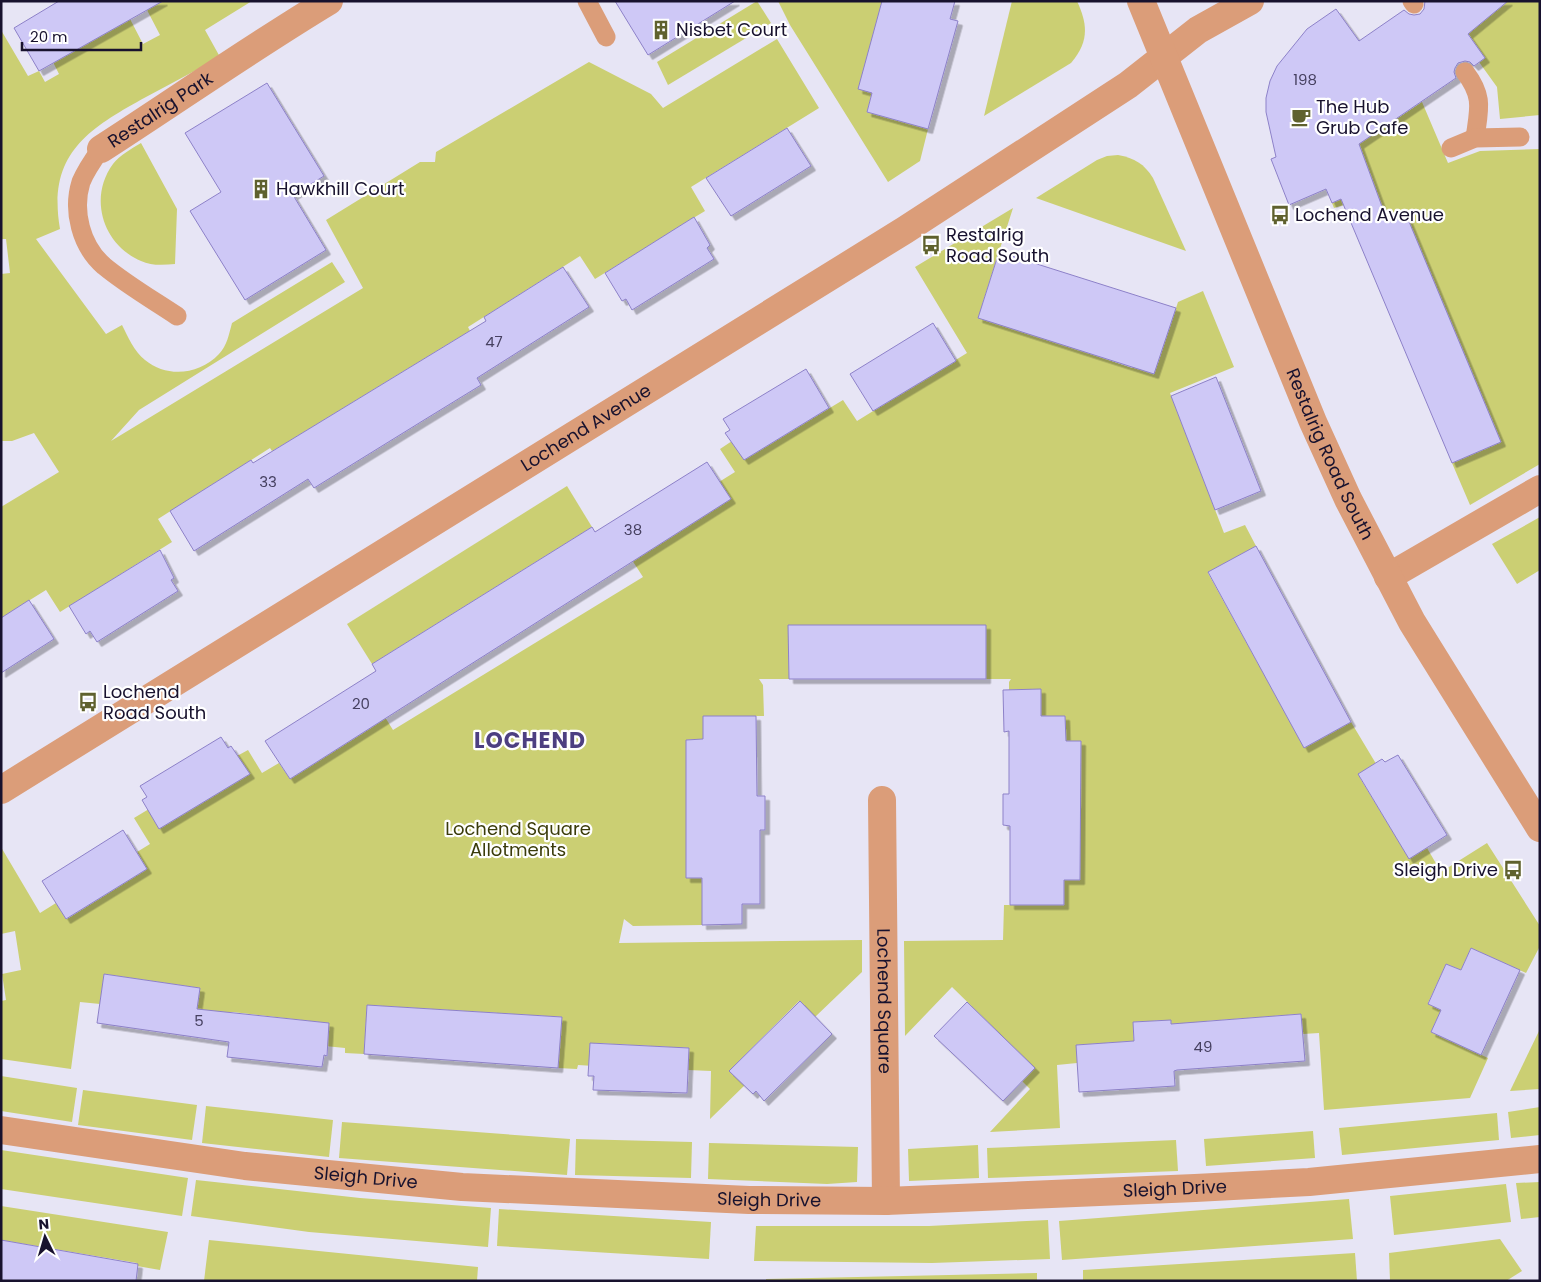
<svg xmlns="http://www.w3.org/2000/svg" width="1541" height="1282" font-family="Poppins,sans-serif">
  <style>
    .green { fill: #cbcf73 }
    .building { fill: #cec8f6; stroke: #8d81c8; filter: url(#shadow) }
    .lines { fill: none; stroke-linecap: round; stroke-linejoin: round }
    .service { stroke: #db9d79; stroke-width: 19 }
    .minor { stroke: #db9d79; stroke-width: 28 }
    .tertiary { stroke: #db9d79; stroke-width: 28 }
    .labels { text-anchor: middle; stroke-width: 4.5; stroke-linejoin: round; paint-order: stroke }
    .number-label { font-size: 15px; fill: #464060 }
    .poi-label { font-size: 18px; fill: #18122e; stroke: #fff; text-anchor: start }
    .street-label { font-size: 18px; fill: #18122e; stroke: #fff }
    .park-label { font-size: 18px; fill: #3b3c0b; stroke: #fff }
    .district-label { font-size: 22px; font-weight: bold; letter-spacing: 1px; fill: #4d3f81; stroke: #fff }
  </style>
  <defs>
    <filter id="shadow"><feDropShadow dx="4.5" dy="4.5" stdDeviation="0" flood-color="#0004"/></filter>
  </defs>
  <rect width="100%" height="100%" fill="#e7e5f5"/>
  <!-- green -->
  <g class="green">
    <path d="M160 1H252L205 30 220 57C196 70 171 84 146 97 88 129 47 154 60 229L36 239 106 334 122 325C128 337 134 351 145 360 167 378 199 375 219 354 227 346 229 334 232 323L332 262 345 282 139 410 111 441 363 288 326 220 420 162H435L436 152 589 62 651 94 663 108 777 39 819 108 691 187 705 211 690 220 595 279 580 256 468 327 470 331 453 341 286 443 272 451 270 448 158 519 172 542 60 612 46 590 1 618V507L59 472 34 433 12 441H1V274L10 273 6 239H1V30L28 76 39 71 45 82 59 74 53 62 130 19 143 44 160 35 147 10Z"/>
    <path d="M757 1 771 23 668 85 657 62Z"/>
    <path d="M778 1H881L895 5 867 112 928 129 920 161 888 182 790 25Z"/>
    <path d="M1012 1H1077C1088 25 1089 42 1071 63L984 116Z"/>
    <path d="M1446 1H1495L1500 8 1508 1H1540V115L1500 119 1497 87 1479 62 1485 58Z"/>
    <path d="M1380 92 1398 118 1422 102 1448 163 1480 151 1540 149V464L1470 505 1452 463 1501 442 1405 213 1356 233 1344 205 1334 208 1332 203 1374 185 1351 122Z"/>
    <path d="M141 143 177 209 175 264C164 265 151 266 141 261 103 245 88 198 113 164 120 155 131 149 141 143Z"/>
    <path d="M1118 155C1135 158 1144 164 1153 178L1186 251 1036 198 1097 160 1107 156Z"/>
    <path d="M1013 208 982 305 1088 353 1132 368 1136 355 1158 363 1178 302 1203 291 1234 367 1170 393 1224 533 1245 525 1256 546 1208 573 1304 747 1351 722 1378 767 1360 778 1409 858 1427 848 1441 872 1487 843 1540 926V946L1526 973 1471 948 1461 970 1446 964 1428 1003 1441 1010 1431 1032 1488 1058 1470 1098 1324 1110 1319 1033 1303 1034 1301 1014 1206 1021 1173 1059 1171 1020 1133 1022 1134 1041 1077 1045V1063L1057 1065 1060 1128 990 1132 1030 1089 1022 1081 1035 1068 952 987 905 1036 904 941 1003 940 1004 905H1064V880H1080V832L1066 789H1081V741H1066L1065 716H1041V689L1009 690V682L1011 679H986V625H789V679H759L763 685 764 716H704L703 739 686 740 687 787 701 831H686V878H702V925L633 926 624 919 619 943 862 940V972L815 1017 799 1001 732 1068 747 1083 710 1119 711 1071 688 1070 689 1048 595 1043 594 1066 578 1065 577 1069 558 1068 562 1017 367 1005 364 1054 345 1053V1048L325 1046 327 1023 233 1012 196 1016 200 988 104 974 100 1004 80 1002 71 1069 1 1059V1001L6 1000 2 974 21 970 15 931 1 934V847L40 913 56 903 67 919 147 869 137 852 150 844 134 818 237 756 248 750 262 773 279 763 290 779 371 728 375 701 393 730 643 577 621 543 735 472 720 449 735 439 747 458 843 400 857 421 967 353 915 267Z"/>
    <path d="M567 486 592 527 372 664 347 624Z"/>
    <path d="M1540 517V570L1517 584 1492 544Z"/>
    <path d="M1540 1029V1089L1510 1091Z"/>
    <path d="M1 1076 77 1088 72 1122 1 1111Z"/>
    <path d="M83 1090 197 1105 192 1140 78 1125Z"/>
    <path d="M206 1106 333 1120 329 1157 202 1143Z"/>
    <path d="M1540 1107V1135L1511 1138 1508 1112Z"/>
    <path d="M1497 1113 1499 1140 1342 1155 1339 1128Z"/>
    <path d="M342 1122 570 1139 567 1175 339 1158Z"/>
    <path d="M1313 1131 1315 1158 1206 1166 1204 1139Z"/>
    <path d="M576 1139 692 1142 691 1178 575 1175Z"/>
    <path d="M1176 1140 1178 1171 988 1178 987 1148Z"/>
    <path d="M709 1143 858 1147 857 1182 827 1184 708 1179Z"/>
    <path d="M978 1145 979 1178 909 1181 908 1149Z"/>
    <path d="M1 1150 188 1178 182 1216 1 1189Z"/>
    <path d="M196 1180 360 1198 491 1208 488 1247 309 1232 191 1216Z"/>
    <path d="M1540 1182V1217L1521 1219 1516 1183Z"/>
    <path d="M1506 1184 1511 1222 1394 1235 1390 1196Z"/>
    <path d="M1349 1199 1353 1239 1062 1260 1059 1221Z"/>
    <path d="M1 1206 168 1232 160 1270 137 1266V1263L1 1240Z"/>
    <path d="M499 1209 711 1222 709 1259 497 1246Z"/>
    <path d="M1048 1220 1050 1259 932 1263 754 1261 756 1226H929Z"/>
    <path d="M1500 1239 1522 1271 1506 1281H1390L1389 1253Z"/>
    <path d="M209 1240 478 1267 477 1281H204Z"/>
    <path d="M1355 1253 1357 1281H1083V1270Z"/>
    <path d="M1037 1273V1281H766V1279Z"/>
  </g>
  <!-- building -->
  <g class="building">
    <path d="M59 1H163L39 71 14 28Z"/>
    <path d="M615 1H735L648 55Z"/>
    <path d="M882 1H955L950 19 958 21 928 129 867 112 872 93 858 89Z"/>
    <path d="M1425 1H1508L1468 34 1485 58 1474 66 1470 62 1465 61 1458 63 1455 68 1454 72 1456 78 1359 144 1387 220 1405 212 1501 442 1452 463 1341 199 1332 203 1326 189 1289 205 1271 159 1276 157 1266 112V98L1270 81 1277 66 1307 29 1336 9 1359 41 1404 10 1409 14 1414 15 1420 14 1424 9Z"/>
    <path d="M267 83 324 176 293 195 326 250 245 300 190 211 221 192 185 133Z"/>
    <path d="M787 128 811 166 731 216 706 178Z"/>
    <path d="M694 217 710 245 707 248 714 259 632 310 626 299 622 301 605 273Z"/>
    <path d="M999 252 1176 308 1154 374 978 318Z"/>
    <path d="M563 267 589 307 477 378 481 385 424 420 314 488 308 479 194 551 170 511 251 460 253 463 486 321 484 317Z"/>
    <path d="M933 323 956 361 873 411 850 374Z"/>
    <path d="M806 369 829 408 744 460 725 433 730 430 723 419Z"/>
    <path d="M1216 377 1261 491 1215 510 1171 396Z"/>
    <path d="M707 462 731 499 290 779 265 741 376 671 372 664 592 527 595 532Z"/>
    <path d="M1256 546 1351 722 1304 748 1208 572Z"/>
    <path d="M160 550 174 578 171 580 178 591 97 642 90 631 86 634 69 606Z"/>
    <path d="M29 600 54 639 1 673V618Z"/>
    <path d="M788 625H986V679H789Z"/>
    <path d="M1041 689V716H1065L1066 741H1081L1080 880H1064V905H1010V826L1003 825V794H1009V731L1004 732 1003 690Z"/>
    <path d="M703 716H756L757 796H765V830H760V904H742V924L702 925V878H686V740L703 739Z"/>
    <path d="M221 737 228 748 231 746 250 774 159 829 142 800 147 797 140 786Z"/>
    <path d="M1398 755 1447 835 1409 859 1358 774 1382 759 1385 762Z"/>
    <path d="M123 830 147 869 66 919 42 881Z"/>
    <path d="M1471 948 1520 970 1481 1055 1431 1032 1441 1010 1428 1004 1446 964 1461 970Z"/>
    <path d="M104 974 200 988 197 1009 329 1023 327 1056 324 1055 322 1067 227 1057 229 1042 97 1023Z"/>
    <path d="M800 1001 832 1034 764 1101 756 1091 753 1094 729 1071Z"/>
    <path d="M967 1002 1035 1068 1003 1101 934 1036Z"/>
    <path d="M367 1005 562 1017 558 1068 364 1054Z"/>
    <path d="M1301 1014 1305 1061 1177 1070 1174 1071 1175 1086 1079 1092 1076 1045 1134 1041 1133 1022 1171 1020V1024Z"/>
    <path d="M590 1043 689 1048 687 1093 593 1090 594 1076H588Z"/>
    <path d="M1 1240 138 1264 136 1281H1Z"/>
  </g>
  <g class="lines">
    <!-- service -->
    <g class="service">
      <path d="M587 1 606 37"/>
      <path d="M1412 1 1414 4"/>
      <path d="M1465 72C1484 97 1479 109 1475 138"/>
      <path d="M1451 148 1475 138 1520 137"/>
      <path d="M101 149C93 160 86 170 81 182 72 211 81 246 104 266 127 285 153 300 177 316"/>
    </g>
    <!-- minor -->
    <g class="minor">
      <path id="s1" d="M101 149C177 100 251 48 329 1"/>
      <path d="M1388 577 1540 489"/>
      <path id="s2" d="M1 790 905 230 1128 85 1198 30 1250 1"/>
      <path id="s3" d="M882 800 886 1201"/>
    </g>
    <!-- tertiary -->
    <g class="tertiary">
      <path id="s4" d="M1141 1 1313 422 1348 499 1412 622 1540 828"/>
      <path id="s5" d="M1 1130 245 1166 462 1187 749 1200 886 1201 1195 1188 1309 1182 1540 1159"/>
    </g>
  </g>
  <!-- icons -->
  <defs>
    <symbol id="building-bare" viewBox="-9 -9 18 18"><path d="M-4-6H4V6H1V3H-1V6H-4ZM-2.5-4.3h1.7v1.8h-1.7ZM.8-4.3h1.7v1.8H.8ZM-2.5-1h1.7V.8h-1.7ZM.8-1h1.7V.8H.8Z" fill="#5f612e" stroke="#fff" stroke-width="2.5" paint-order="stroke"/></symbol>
    <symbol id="cafe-bare" viewBox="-9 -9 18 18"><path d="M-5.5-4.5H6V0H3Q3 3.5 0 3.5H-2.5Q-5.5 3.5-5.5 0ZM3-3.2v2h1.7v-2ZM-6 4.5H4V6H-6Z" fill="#5f612e" stroke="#fff" stroke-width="2.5" paint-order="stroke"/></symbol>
    <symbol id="bus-bare" viewBox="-9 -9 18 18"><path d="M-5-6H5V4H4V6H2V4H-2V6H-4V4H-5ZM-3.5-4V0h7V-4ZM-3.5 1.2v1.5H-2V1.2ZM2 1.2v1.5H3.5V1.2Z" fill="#5f612e" stroke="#fff" stroke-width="2.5" paint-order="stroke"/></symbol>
  </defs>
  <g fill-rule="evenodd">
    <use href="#building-bare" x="647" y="16" width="28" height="28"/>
    <use href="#cafe-bare" x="1287" y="103" width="28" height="28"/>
    <use href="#building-bare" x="247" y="175" width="28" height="28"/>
    <use href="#bus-bare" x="1266" y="201" width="28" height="28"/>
    <use href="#bus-bare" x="917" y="231" width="28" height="28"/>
    <use href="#bus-bare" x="74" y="688" width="28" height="28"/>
    <use href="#bus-bare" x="1499" y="856" width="28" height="28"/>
  </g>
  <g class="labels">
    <!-- number labels -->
    <g class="number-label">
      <text x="1305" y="85">198</text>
      <text x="494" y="347">47</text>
      <text x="268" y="487">33</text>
      <text x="633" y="535">38</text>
      <text x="361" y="709">20</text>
      <text x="199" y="1026">5</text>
      <text x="1203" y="1052">49</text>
    </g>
    <!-- poi labels -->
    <g class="poi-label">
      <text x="676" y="36">Nisbet Court</text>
      <text x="1316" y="113">The Hub<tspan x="1316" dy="21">Grub Cafe</tspan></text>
      <text x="276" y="195">Hawkhill Court</text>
      <text x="1295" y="221">Lochend Avenue</text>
      <text x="946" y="241">Restalrig<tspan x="946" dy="21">Road South</tspan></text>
      <text x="103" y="698">Lochend<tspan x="103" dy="21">Road South</tspan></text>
      <text x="1498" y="876" text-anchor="end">Sleigh Drive</text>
    </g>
    <!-- street labels -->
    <g class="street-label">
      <text dy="6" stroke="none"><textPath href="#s1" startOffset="71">Restalrig Park</textPath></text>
      <text dy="6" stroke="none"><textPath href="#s2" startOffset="688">Lochend Avenue</textPath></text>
      <text dy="6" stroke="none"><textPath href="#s4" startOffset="491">Restalrig Road South</textPath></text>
      <text dy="6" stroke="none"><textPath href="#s3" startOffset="201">Lochend Square</textPath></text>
      <text dy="6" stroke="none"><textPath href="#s5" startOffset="368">Sleigh Drive</textPath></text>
      <text dy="6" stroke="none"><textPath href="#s5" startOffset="1178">Sleigh Drive</textPath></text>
      <text dy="6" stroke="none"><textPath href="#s5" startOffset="772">Sleigh Drive</textPath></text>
    </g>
    <!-- park labels -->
    <g class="park-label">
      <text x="518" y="835">Lochend Square<tspan x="518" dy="21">Allotments</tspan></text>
    </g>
    <!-- district labels -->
    <g class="district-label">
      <text x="530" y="748">LOCHEND</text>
    </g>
  </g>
  <!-- border -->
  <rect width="1541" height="1282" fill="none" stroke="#18122e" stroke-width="5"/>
  <!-- north arrow -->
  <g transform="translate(45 1237) rotate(355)" stroke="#ffffff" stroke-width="4" paint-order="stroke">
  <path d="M0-4L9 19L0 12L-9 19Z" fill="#18122e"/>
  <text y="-8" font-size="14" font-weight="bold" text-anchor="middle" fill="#18122e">N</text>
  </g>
  <!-- scale -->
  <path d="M22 42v8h119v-8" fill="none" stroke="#18122e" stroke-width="2.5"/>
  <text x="30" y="42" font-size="15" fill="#18122e" stroke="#ffffff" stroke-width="4" paint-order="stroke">20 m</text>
</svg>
